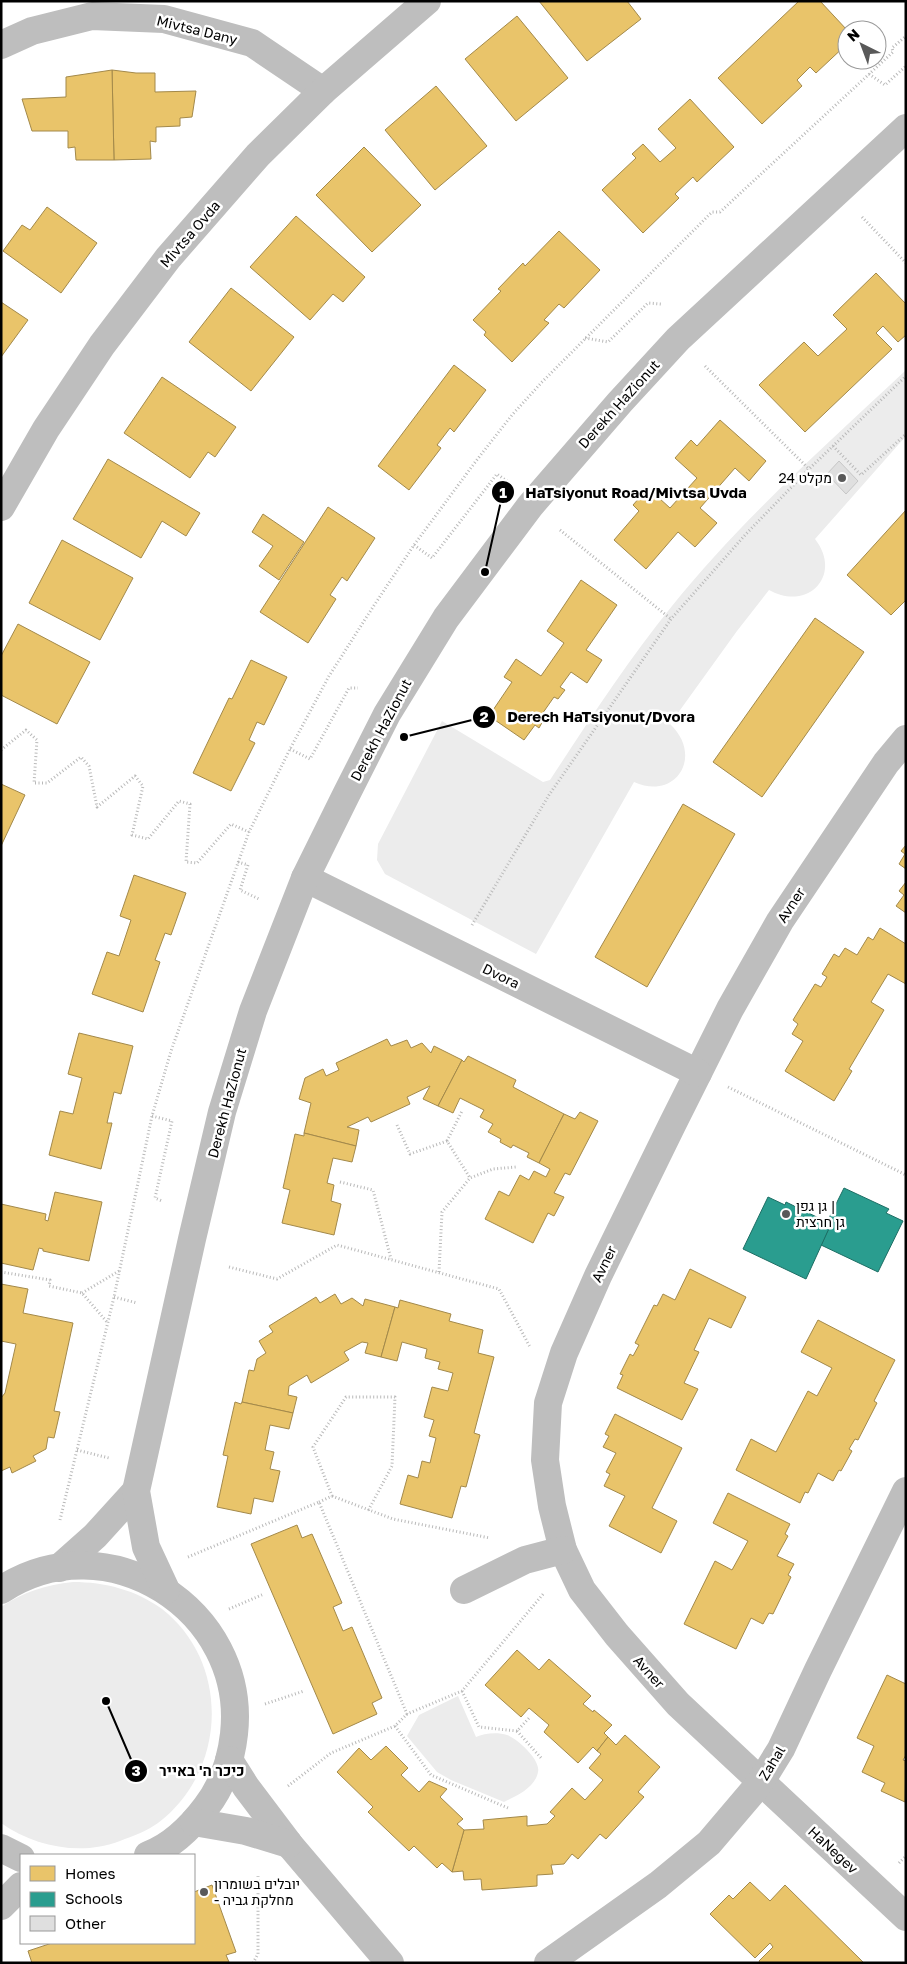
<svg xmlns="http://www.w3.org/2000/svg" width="907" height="1964" font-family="'Golos Text',Heebo,sans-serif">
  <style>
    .green { fill: #ececec }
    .homes { fill: #e9c46a; stroke: #a3894a }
    .schools { fill: #2a9d8f; stroke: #1d6e64 }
    .building { fill: #dfdfdf; stroke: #c7c7c7 }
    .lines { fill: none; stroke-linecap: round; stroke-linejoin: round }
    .path { stroke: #b9b9b9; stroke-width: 3; stroke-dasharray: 1 2.5; stroke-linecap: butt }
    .minor { stroke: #bebebe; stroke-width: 28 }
    .poi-dot { fill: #595959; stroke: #fff; stroke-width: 2 }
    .labels { text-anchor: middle; stroke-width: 5; stroke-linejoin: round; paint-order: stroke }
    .street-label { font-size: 14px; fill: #000; stroke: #fff }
    .poi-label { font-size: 14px; fill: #000; stroke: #fff; text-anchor: start }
    .leader { fill: none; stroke: #000; stroke-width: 2 }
    .callout-dot { fill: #000; stroke: #fff; stroke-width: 2 }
    .mark-label { font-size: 15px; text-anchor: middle; font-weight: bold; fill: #fff }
    .callout-label { font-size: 15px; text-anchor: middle; font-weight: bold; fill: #000; stroke: #fff; stroke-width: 5; stroke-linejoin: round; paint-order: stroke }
  </style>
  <rect width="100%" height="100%" fill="#fff"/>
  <!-- green -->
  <g class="green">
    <path d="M906 370V436L815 539C843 575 808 612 769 590L737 631 670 724C704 756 676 801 634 782L536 954 385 874 377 860 378 844 442 721 543 782 550 780C588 722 628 660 672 606 741 520 825 446 906 370Z"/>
    <path d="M73 1582C105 1582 136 1590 162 1609 231 1663 227 1771 158 1823 147 1831 133 1836 120 1841 81 1856 35 1847 1 1823V1607C23 1592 46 1585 73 1582Z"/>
    <path d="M458 1696 476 1737C484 1733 498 1732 507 1735 518 1739 541 1760 538 1772 535 1788 516 1796 504 1802L451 1780 437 1772 407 1736 419 1715Z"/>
  </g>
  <!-- homes -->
  <g class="homes">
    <path d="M539 1H627L641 19 587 61Z"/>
    <path d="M799 1H820L847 30V44L816 73 810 67 797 80 802 86 762 124 718 78Z"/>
    <path d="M517 16 568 78 516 121 465 59Z"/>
    <path d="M112 70 136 73H155V92L196 91 192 117 180 118V126L156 127V142L150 141 151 159 114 160Z"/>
    <path d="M112 70 114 160H76L75 147 68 148V131H32L22 99 66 97V77Z"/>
    <path d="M436 86 487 146 435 190 385 130Z"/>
    <path d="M690 99 734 147 697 182 693 177 675 194 679 198 643 233 602 190 636 158 632 154 643 144 660 162 676 148 658 129Z"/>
    <path d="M364 147 421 205 372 252 316 195Z"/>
    <path d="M47 207 97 243 61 293 3 251 22 225 30 230Z"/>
    <path d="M296 216 365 277 343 302 333 294 310 320 250 267Z"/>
    <path d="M559 231 600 270 564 308 559 304 544 320 549 323 512 362 484 335 486 332 473 320 501 291 498 289 523 263 525 266Z"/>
    <path d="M876 273 906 304V335L898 342 883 326 876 333 892 349 805 432 759 385 804 342 818 356 847 329 833 315Z"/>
    <path d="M231 288 294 337 251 391 189 342Z"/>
    <path d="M1 302 28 320 1 357Z"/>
    <path d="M454 365 486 390 454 432 450 428 437 445 441 448 409 490 378 466Z"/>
    <path d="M162 377 236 427 215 457 208 452 190 478 124 433Z"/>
    <path d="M720 420 766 461 749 481 735 468 700 508 717 523 695 547 678 532 646 569 614 540 639 511 633 505 648 488 670 508 697 478 675 458 691 440 697 446Z"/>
    <path d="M108 459 200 513 186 536 162 521 141 558 73 519Z"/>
    <path d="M328 507 375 538 347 581 342 577 330 595 336 599 308 643 260 612Z"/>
    <path d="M906 510V600L891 615 847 575Z"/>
    <path d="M263 514 304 542 279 580 259 566 273 546 252 532Z"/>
    <path d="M62 540 133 578 100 640 29 603Z"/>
    <path d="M581 580 617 605 586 650 602 660 587 683 571 672 560 687 565 690 558 699 554 697 540 717 544 719 539 728 535 725 524 740 489 716 512 682 504 677 516 659 541 676 564 643 547 631Z"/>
    <path d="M815 618 864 652 762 797 713 762Z"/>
    <path d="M18 624 90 662 57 724 1 695V656Z"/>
    <path d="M251 660 287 677 264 725 257 722 249 740 255 743 231 791 193 773 229 698 232 699Z"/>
    <path d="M1 784 25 795 1 846Z"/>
    <path d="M683 804 735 834 647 987 595 957Z"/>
    <path d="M906 845V869L899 864 905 854 901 851Z"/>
    <path d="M134 875 186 893 171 935 165 933 155 960 160 962 143 1012 92 994 107 952 119 956 131 920 120 916Z"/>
    <path d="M906 882V913L896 906 904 895 899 891Z"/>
    <path d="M880 928 906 944V984L888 974 871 1002 884 1010 849 1069 852 1071 834 1101 785 1071 803 1041 792 1034 798 1024 793 1020 815 984 821 987 827 977 822 974 834 954 839 957 845 948 857 955 868 937 873 940Z"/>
    <path d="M79 1033 133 1046 121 1094 114 1092 107 1123H112L101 1169 49 1155 60 1111 73 1114 82 1078 68 1074Z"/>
    <path d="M387 1039 391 1046 407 1040 411 1048 422 1043 431 1053 434 1046 462 1060 438 1106 423 1099 430 1086 407 1097 410 1104 371 1122 368 1117 347 1127 359 1130 356 1146 304 1133 311 1103 299 1099 305 1078 323 1069 326 1076 339 1070 336 1063Z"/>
    <path d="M468 1056 516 1080 513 1087 564 1114 539 1163 527 1157 529 1153 513 1145 511 1148 500 1142 501 1139 488 1132 493 1124 480 1117 484 1110 460 1098 453 1113 438 1106 462 1060 464 1062Z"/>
    <path d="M580 1112 598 1121 570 1175 565 1173 554 1193 564 1197 554 1216 548 1213 533 1243 485 1219 499 1191 509 1196 520 1175 529 1180 534 1171 546 1177 550 1169 539 1163 564 1114 575 1119Z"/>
    <path d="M304 1133 356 1146 352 1162 333 1158 327 1183 334 1185 331 1201 341 1204 334 1235 282 1223 290 1190 283 1188 295 1134 304 1136Z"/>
    <path d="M55 1192 102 1202 89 1261 43 1251V1249L39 1248 33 1270 1 1263V1204L46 1214 45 1220 48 1221Z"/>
    <path d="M690 1269 746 1297 731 1328 709 1318 694 1350 699 1352 684 1383 698 1389 682 1420 617 1388 623 1375 620 1374 630 1354 633 1356 639 1345 635 1343 654 1305 657 1306 663 1294 675 1300Z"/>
    <path d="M1 1284 28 1289 23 1313 73 1323 54 1411 60 1412 54 1438 48 1437 46 1449 33 1456 36 1461 12 1473 10 1467 1 1471V1398L5 1393 16 1344 1 1341Z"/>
    <path d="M335 1294 341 1304 352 1298 363 1306 365 1299 395 1307 381 1357 365 1353 368 1343 362 1342 344 1352 349 1360 311 1383 307 1375 289 1386 288 1395 297 1397 293 1413 242 1402 249 1370 254 1371 257 1359 266 1353 259 1341 273 1332 269 1326 316 1297 320 1303Z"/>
    <path d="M400 1300 451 1314 449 1321 483 1330 478 1353 494 1357 474 1433 480 1435 466 1487 461 1486 452 1518 400 1504 408 1475 418 1478 422 1461 430 1463 436 1438 429 1436 434 1420 424 1417 432 1387 448 1391 453 1373 438 1369 440 1362 425 1358 427 1349 402 1342 397 1361 381 1357 395 1307 398 1308Z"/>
    <path d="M818 1320 895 1360 874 1401 877 1403 858 1440 855 1439 849 1449 852 1451 841 1471 839 1470 833 1481 818 1473 808 1493 805 1492 800 1503 736 1470 751 1439 776 1452 808 1391 817 1396 832 1368 801 1352Z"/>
    <path d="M235 1402 241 1404 242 1402 293 1413 289 1429 270 1425 265 1450 274 1452 270 1469 280 1471 273 1502 254 1498 251 1514 217 1507 228 1456 223 1455Z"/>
    <path d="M615 1414 682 1448 652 1508 677 1521 661 1553 609 1526 625 1496 604 1486 610 1474 606 1472 616 1453 603 1447 609 1436 605 1434Z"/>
    <path d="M728 1493 790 1524 785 1534 788 1536 777 1556 794 1564 788 1575 791 1577 773 1614 769 1613 763 1624 751 1618 736 1649 684 1624 715 1561 732 1570 748 1541 713 1523Z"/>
    <path d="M297 1525 302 1538 312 1534 342 1603 333 1607 343 1631 352 1627 382 1698 372 1703 377 1714 333 1734 251 1544Z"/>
    <path d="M517 1650 539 1670 549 1659 591 1696 583 1704 593 1712 594 1710 612 1725 604 1733 608 1737 597 1751 593 1747 578 1763 544 1732 549 1725 529 1708 521 1717 485 1685Z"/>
    <path d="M887 1675 906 1684V1755L903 1760 906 1761 905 1802 881 1791 885 1783 862 1772 874 1746 857 1738Z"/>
    <path d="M625 1735 660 1767 638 1792 644 1797 606 1839 600 1834 578 1859 572 1854 564 1864 551 1865 553 1874 537 1875V1886L482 1890 481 1879 464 1880 463 1871 452 1872 464 1830 484 1829 483 1820 527 1816V1826L547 1824 555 1816 550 1812 572 1788 585 1800 603 1780 589 1768 601 1754 597 1751 608 1737 616 1745Z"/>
    <path d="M386 1746 408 1768 401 1775 419 1792 429 1781 447 1789 440 1797 463 1819 457 1824 464 1830 452 1872 442 1863 437 1868 414 1846 409 1851 368 1812 373 1807 337 1772 359 1748 371 1760Z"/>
    <path d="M750 1882 770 1901 785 1885 864 1963H760L759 1961 773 1947 770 1943 755 1958 710 1914 729 1895 733 1899Z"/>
    <path d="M212 1885 236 1952 226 1955 229 1962 32 1963 28 1951 52 1943H194V1892Z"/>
  </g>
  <!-- schools -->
  <g class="schools">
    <path d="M844 1188 889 1209 886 1213 903 1221 878 1272 821 1245 831 1224 827 1222Z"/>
    <path d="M768 1197 785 1205 786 1202 831 1224 806 1279 743 1249Z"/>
  </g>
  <!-- building -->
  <path class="building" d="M839 461 858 481 846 494 827 474Z"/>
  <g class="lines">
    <!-- path -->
    <g class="path">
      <path d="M869 74 885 85 906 66"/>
      <path d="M862 217 906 263"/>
      <path d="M585 338 608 342 648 303 661 304"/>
      <path d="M705 366 809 469"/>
      <path d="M833 446 861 475 906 434"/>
      <path d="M560 530 671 619"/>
      <path d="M414 545 432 558 497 474 507 481"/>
      <path d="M290 749 310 759 349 688H358"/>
      <path d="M1 750 26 730 37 740 34 783H47L81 757 89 766 97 807 135 776 143 786 132 835 148 839 179 801 190 804 186 862 197 863 231 824 249 832"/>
      <path d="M238 862 248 865 240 890 259 899"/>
      <path d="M472 925 549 795 671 619 746 534 809 469 906 376"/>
      <path d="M728 1087 906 1175"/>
      <path d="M152 1116 172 1121 155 1198 162 1201"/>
      <path d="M397 1125 410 1154 447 1141 470 1178"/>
      <path d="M447 1141 462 1111"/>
      <path d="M340 1182 373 1190 391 1259"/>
      <path d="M229 1267 277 1279 337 1245 499 1289 530 1347"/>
      <path d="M1 1272 50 1280 49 1286 82 1293 107 1322"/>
      <path d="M439 1272 442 1212 470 1178 493 1169 516 1167"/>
      <path d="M82 1293 119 1271"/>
      <path d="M114 1297 137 1303"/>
      <path d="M77 1450 109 1458"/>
      <path d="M332 1496 393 1519 490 1538"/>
      <path d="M319 1502 332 1496 313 1447 346 1397H395L392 1466 368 1511"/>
      <path d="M60 1520 114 1297 152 1116 171 1051 249 832 290 749 329 676 373 607 414 545 476 461 512 415 542 382 712 212H720L893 52 892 48 906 36"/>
      <path d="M188 1557 319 1502 407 1714 462 1691 544 1593"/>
      <path d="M229 1609 264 1594"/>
      <path d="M462 1691 479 1727 517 1731 530 1717"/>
      <path d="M265 1704 304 1691"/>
      <path d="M395 1726 431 1775 508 1808"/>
      <path d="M517 1731 542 1759"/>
      <path d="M288 1786 331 1753 395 1726 407 1714"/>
      <path d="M899 1863 906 1856"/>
      <path d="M253 1963 258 1954V1876"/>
    </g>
    <!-- minor -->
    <g class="minor">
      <path d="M1 45 32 31 92 16 164 19 252 43 323 91"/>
      <path d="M1 507 46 429 102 345 168 258 258 155 323 91 427 1"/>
      <path d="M906 739 886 763 780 921 730 1009 672 1125 598 1276 564 1353 548 1403 545 1460 552 1506 563 1550 582 1590 617 1635 678 1704 906 1917"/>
      <path d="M305 878 698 1073"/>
      <path d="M59 1568 95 1536 136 1491"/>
      <path d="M1 1590C107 1520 248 1610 234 1734 231 1761 223 1785 206 1807 191 1827 172 1846 148 1855"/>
      <path d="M166 1590 146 1547 136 1491 192 1239 222 1112 253 1011 305 878 346 795 387 714 446 618 530 506 620 402 678 339 906 128"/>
      <path d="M464 1590 525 1560 563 1550"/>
      <path d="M229 1760 246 1787 289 1844 390 1963"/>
      <path d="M194 1822 246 1831 289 1844"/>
      <path d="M1 1848 21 1858"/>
      <path d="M1 1906 21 1886"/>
      <path d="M548 1963 658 1885 709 1843 760 1783 781 1749 818 1670 906 1491"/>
    </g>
  </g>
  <!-- markers -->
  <g class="poi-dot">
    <circle cx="842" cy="478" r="5"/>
    <circle cx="786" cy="1214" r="5"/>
    <circle cx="204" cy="1892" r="5"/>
  </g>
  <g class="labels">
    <!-- street labels -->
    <g class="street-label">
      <text transform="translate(197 30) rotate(14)" y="5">Mivtsa Dany</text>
      <text transform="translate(190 234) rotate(-49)" y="5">Mivtsa Ovda</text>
      <text transform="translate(619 404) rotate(-48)" y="5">Derekh HaZionut</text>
      <text transform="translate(381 730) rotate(-62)" y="5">Derekh HaZionut</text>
      <text transform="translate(791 905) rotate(-57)" y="5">Avner</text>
      <text transform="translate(501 976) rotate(26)" y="5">Dvora</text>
      <text transform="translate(227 1103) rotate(-75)" y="5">Derekh HaZionut</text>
      <text transform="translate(604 1264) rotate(-64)" y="5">Avner</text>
      <text transform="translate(649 1672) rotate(48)" y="5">Avner</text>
      <text transform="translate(772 1763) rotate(-59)" y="5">Zahal</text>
      <text transform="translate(833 1850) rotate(43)" y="5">HaNegev</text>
    </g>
    <!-- poi labels -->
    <g class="poi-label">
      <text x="832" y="483" text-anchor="end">מקלט 24</text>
      <text x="796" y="1211">גן גפן |<tspan x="796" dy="16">גן חרצית</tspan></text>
      <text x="214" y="1889">יובלים בשומרון<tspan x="214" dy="16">- מחלקת גביה</tspan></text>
    </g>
  </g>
  <!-- callouts -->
  <path class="leader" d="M485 572L503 492M404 737L484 717M106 1701L136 1771"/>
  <g class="callout-dot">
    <circle cx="485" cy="572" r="5"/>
    <circle cx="404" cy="737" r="5"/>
    <circle cx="106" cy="1701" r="5"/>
    <circle cx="503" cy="492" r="12"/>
    <circle cx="484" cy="717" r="12"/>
    <circle cx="136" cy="1771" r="12"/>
  </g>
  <g class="mark-label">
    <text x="503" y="498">1</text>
    <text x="484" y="722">2</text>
    <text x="136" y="1776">3</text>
  </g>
  <g class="callout-label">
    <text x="636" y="498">HaTsiyonut Road/Mivtsa Uvda</text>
    <text x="601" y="722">Derech HaTsiyonut/Dvora</text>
    <text x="202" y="1776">כיכר ה' באייר</text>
  </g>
  <!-- border -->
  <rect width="907" height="1964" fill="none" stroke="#000000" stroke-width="5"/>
  <!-- legend -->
  <rect x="20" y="1854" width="175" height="90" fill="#ffffff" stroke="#999999"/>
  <rect x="30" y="1866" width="25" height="15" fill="#e9c46a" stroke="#999999"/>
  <text x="65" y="1879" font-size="15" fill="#000000">Homes</text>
  <rect x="30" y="1892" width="25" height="15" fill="#2a9d8f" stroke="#999999"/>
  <text x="65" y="1904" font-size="15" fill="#000000">Schools</text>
  <rect x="30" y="1916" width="25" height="15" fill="#dfdfdf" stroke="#999999"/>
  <text x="65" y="1929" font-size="15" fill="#000000">Other</text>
  <!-- north arrow -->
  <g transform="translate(862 45) rotate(318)"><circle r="24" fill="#ffffff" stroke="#999999"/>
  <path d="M0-4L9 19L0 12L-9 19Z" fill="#595959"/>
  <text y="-8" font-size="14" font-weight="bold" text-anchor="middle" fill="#000000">N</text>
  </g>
</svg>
